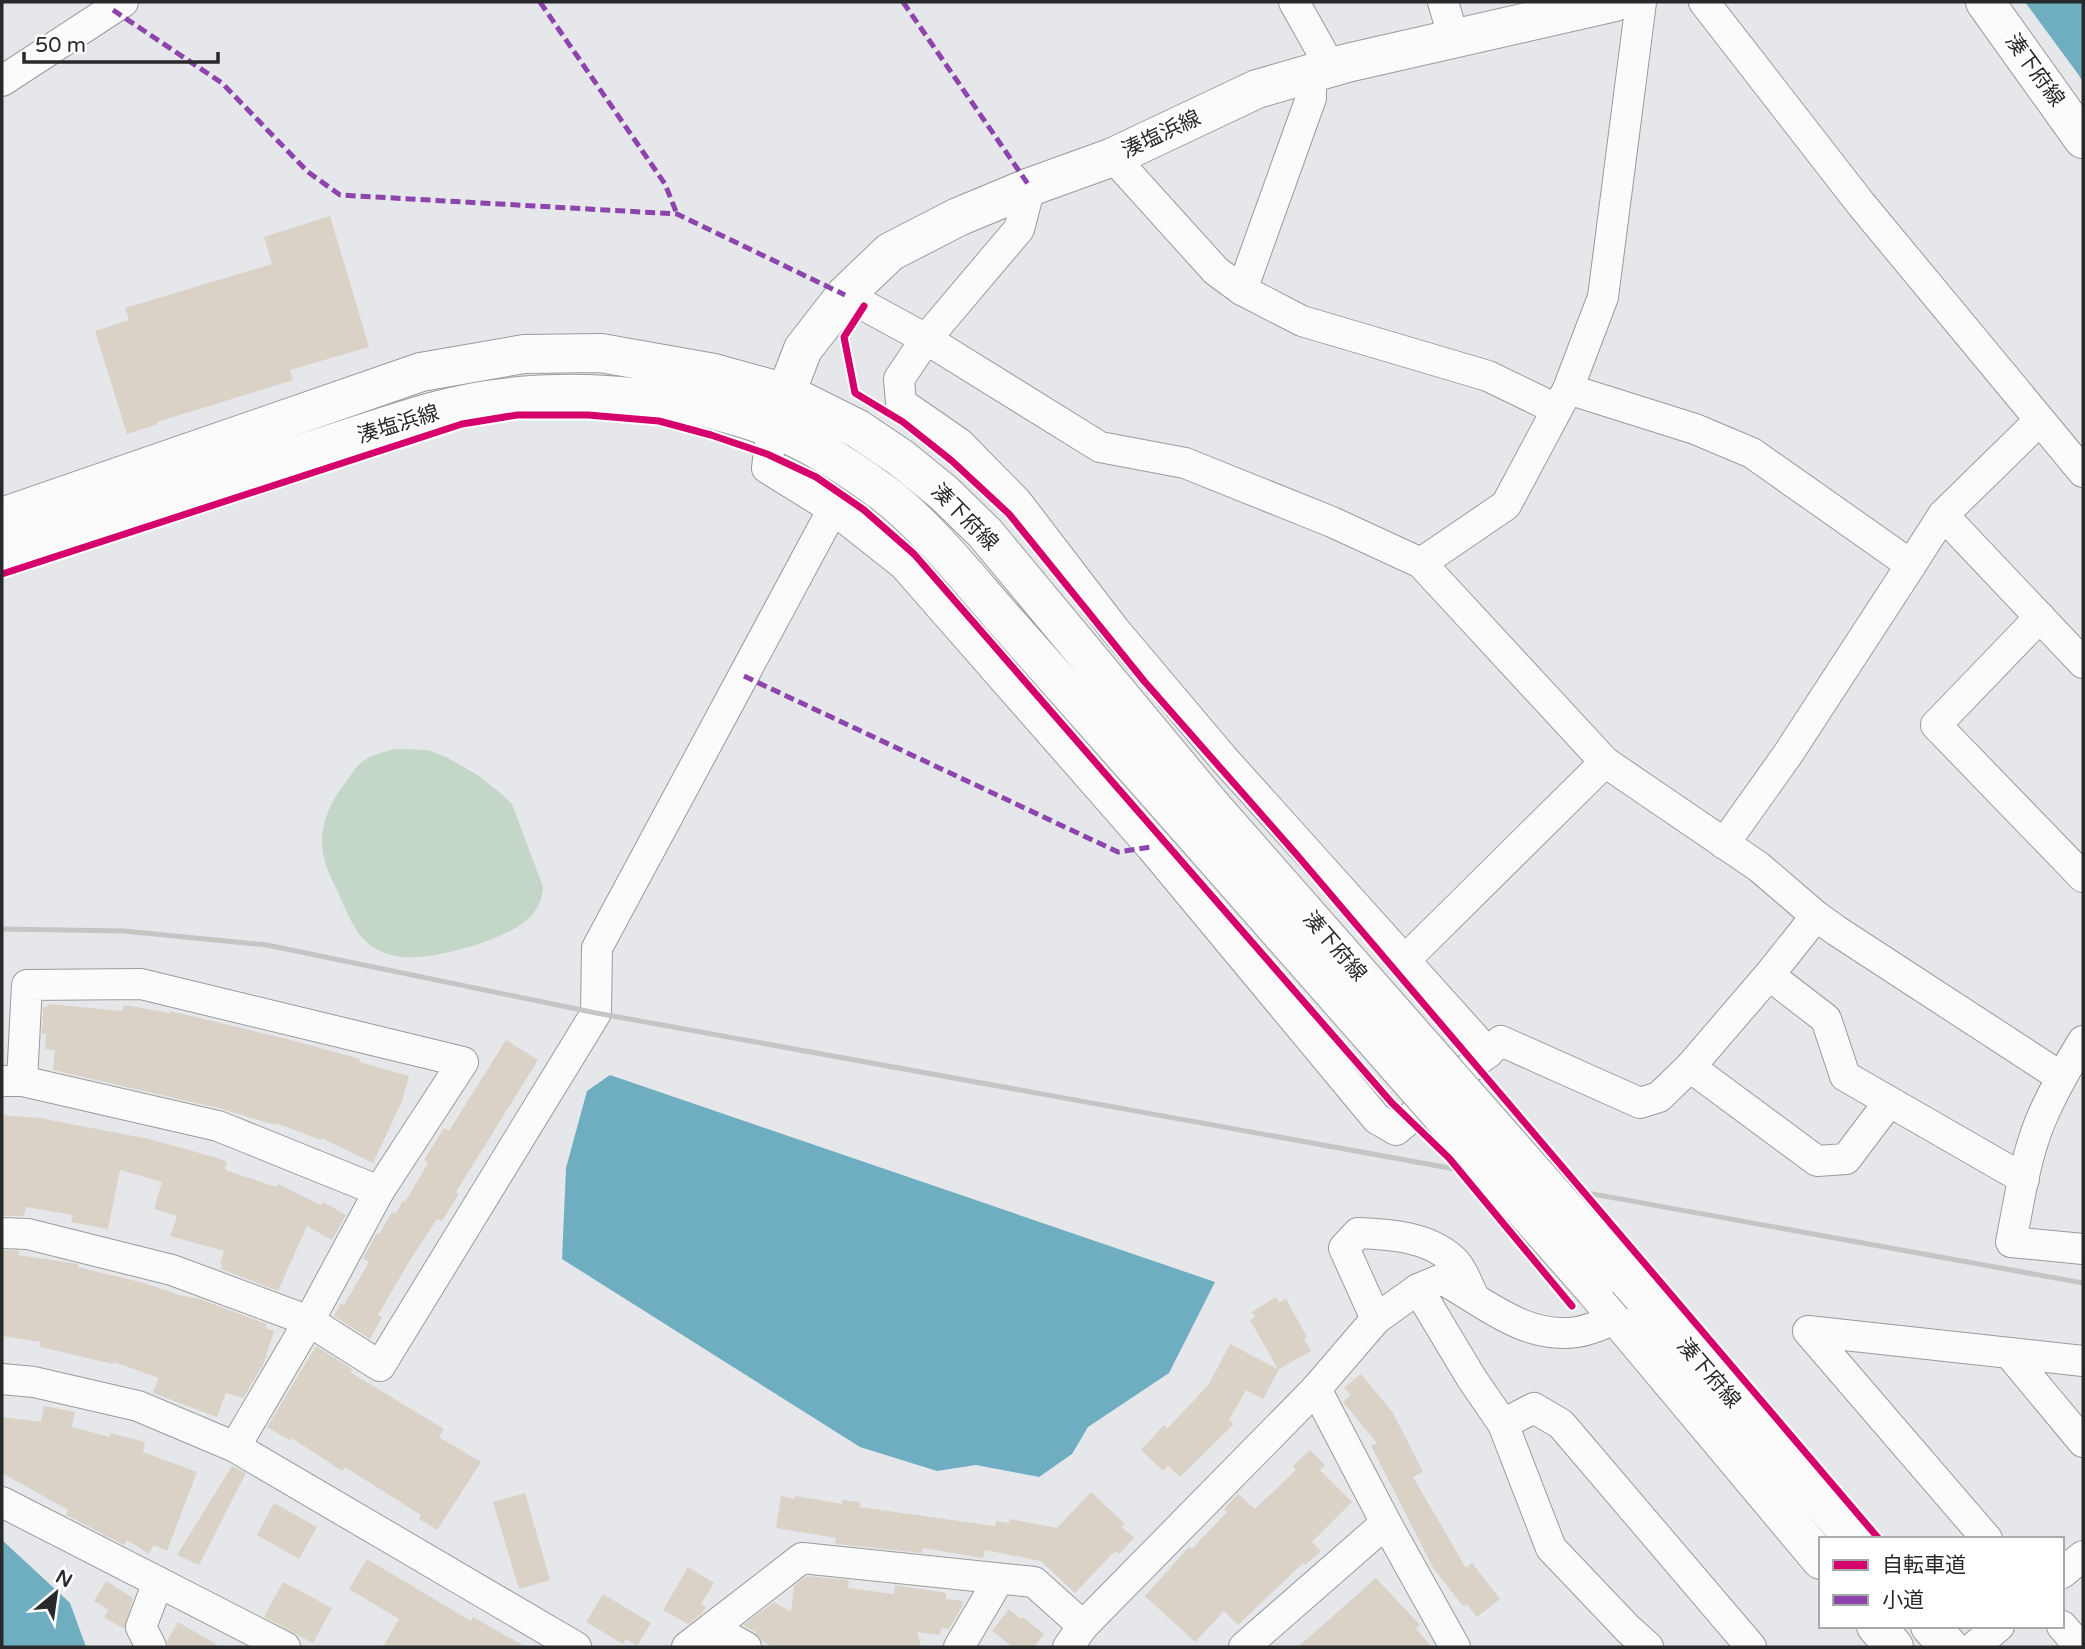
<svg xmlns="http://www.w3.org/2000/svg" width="2085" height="1649" font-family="'Varela Round','Noto Sans JP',sans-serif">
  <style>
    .green { fill: #c3d6c7 }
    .water { fill: #6faec1 }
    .building { fill: #dad2c7 }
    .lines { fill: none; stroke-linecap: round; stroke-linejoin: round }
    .minor-casing { stroke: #9a9b9d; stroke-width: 32 }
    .major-casing { stroke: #9a9b9d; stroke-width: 40 }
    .minor { stroke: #fbfbfc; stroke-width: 30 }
    .major { stroke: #fbfbfc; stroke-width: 38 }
    .rail { stroke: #c4c5c5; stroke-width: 5 }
    .major-bridge-casing { stroke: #9a9b9d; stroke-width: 40; stroke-linecap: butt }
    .major-bridge { stroke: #fbfbfc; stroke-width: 38 }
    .quiet { stroke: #8e44ad; stroke-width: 5; stroke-dasharray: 10 5; stroke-linecap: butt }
    .cycleway-casing { stroke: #fff; stroke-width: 11 }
    .cycleway { stroke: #d6006c; stroke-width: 7 }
    .labels { text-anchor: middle; stroke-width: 5; stroke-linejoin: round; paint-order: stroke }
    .street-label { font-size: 21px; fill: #28292b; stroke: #fff }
  </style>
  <rect width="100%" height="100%" fill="#e5e7ea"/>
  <!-- green -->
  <path class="green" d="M396 749 428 750 448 758 479 776 499 792 512 804 543 887C542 915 519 928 495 938 470 948 418 963 391 955 360 946 352 924 340 897 335 885 327 871 324 858 317 827 330 802 348 779 352 773 356 767 362 762 372 754 384 752 396 749Z"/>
  <!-- water -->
  <g class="water">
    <path d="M2025 2H2083V82L2078 74Z"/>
    <path d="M610 1075 1215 1282 1169 1373 1088 1427 1072 1454 1039 1477 976 1465 937 1471 860 1447 562 1259 566 1168 587 1091Z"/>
    <path d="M2 1540 70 1603 86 1647H2Z"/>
  </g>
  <!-- building -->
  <g class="building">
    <path d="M330 216 369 347 290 370 293 380 157 422 158 424 127 434 95 331 129 320 125 308 272 264 264 237Z"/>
    <path d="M48 1004 122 1011 124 1005 170 1013V1011L291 1040 360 1059 359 1062 409 1076 402 1101 373 1163 322 1138 321 1140 276 1123 275 1125 222 1109 53 1070 55 1050 45 1049 46 1034H42L43 1007H47Z"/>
    <path d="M506 1040 538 1060 456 1192 459 1194 442 1221 437 1219 409 1262 378 1315 382 1317 370 1339 334 1316 341 1303 344 1305 369 1262 363 1258 377 1233 379 1234 392 1212 396 1214 403 1200 405 1202 428 1163 424 1160 444 1128 449 1131Z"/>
    <path d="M2 1115 40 1118 81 1126 149 1139 214 1157 227 1162 225 1169 228 1171 276 1187 278 1184 321 1205 323 1202 346 1215 332 1240 307 1226 278 1291 221 1269 222 1264 220 1263 224 1251 170 1236 177 1216 154 1209 162 1182 120 1170 108 1229 71 1222 73 1215 26 1207 24 1216H2Z"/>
    <path d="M2 1250 19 1251 18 1255 78 1264V1267L144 1283 179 1295 200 1299 267 1324 265 1328 274 1331 263 1365 243 1398 226 1393 217 1417 153 1393 159 1378 114 1362 113 1364 40 1347 41 1342 2 1336Z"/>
    <path d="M1276 1297 1279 1303 1286 1299 1307 1337 1304 1339 1311 1351 1279 1369 1263 1399 1246 1390 1229 1420 1234 1424 1180 1477 1168 1466 1163 1471 1141 1450 1164 1425 1167 1429 1209 1384 1230 1344 1278 1369 1250 1320 1255 1317 1252 1312Z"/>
    <path d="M316 1346 352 1369 350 1372 444 1429 439 1437 481 1462 437 1530 419 1519 421 1515 345 1467 342 1471 292 1438 291 1441 267 1427Z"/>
    <path d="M1361 1374 1393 1413 1423 1472 1413 1477 1466 1568 1472 1563 1500 1599 1477 1617 1467 1604 1463 1606 1434 1569 1371 1446 1377 1443 1343 1402 1351 1395 1344 1388Z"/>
    <path d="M44 1406 75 1412 72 1427 110 1437 111 1433 145 1442 143 1452 197 1472 167 1551 154 1545 149 1554 127 1540 124 1545 66 1515 68 1510 2 1473V1417L41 1422Z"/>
    <path d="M1310 1450 1325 1465 1320 1470 1352 1502 1312 1542 1321 1551 1305 1565 1303 1563 1238 1625 1224 1611 1195 1642 1145 1596 1189 1547 1192 1549 1227 1512 1224 1509 1238 1494 1255 1509 1296 1470 1293 1466Z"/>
    <path d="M232 1466 246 1473 199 1565 177 1555Z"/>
    <path d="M1091 1492 1125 1524 1122 1527 1134 1538 1119 1554 1115 1551 1075 1593 1041 1561 985 1550 983 1558 923 1548 922 1553 835 1544 836 1538 776 1528 781 1496 795 1499V1496L842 1504V1500L860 1502 859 1507 995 1526 996 1521 1009 1523 1010 1519 1057 1528Z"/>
    <path d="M525 1493 550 1580 519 1589 493 1502Z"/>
    <path d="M274 1503 317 1527 299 1559 257 1535Z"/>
    <path d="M367 1559 471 1621 473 1617 526 1647H383L399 1619 349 1589Z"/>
    <path d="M688 1567 714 1583 701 1604 706 1607 701 1614 688 1624 663 1610Z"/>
    <path d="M807 1576 849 1580 848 1588 894 1594 895 1585 946 1593V1599L963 1601 962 1607 949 1629 941 1628 940 1635 917 1632 921 1647H772L762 1641 755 1632 743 1625 774 1602 791 1612 794 1586Z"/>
    <path d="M1376 1578 1420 1625 1416 1629 1432 1647H1298Z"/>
    <path d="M106 1581 133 1598 124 1629 104 1617 109 1610 94 1601Z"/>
    <path d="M283 1582 332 1608 313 1643 264 1617Z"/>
    <path d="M603 1594 651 1623 637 1646 626 1639 623 1644 586 1622Z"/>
    <path d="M1009 1609 1021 1619 1023 1617 1044 1634 1034 1647H1013L992 1631Z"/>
    <path d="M178 1622 221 1647H168L167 1641Z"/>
  </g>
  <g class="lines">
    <defs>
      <g id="minor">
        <path d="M1294 2 1331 68"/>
        <path d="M1443 2 1454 39"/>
        <path d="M1704 2 1861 204 2083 472"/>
        <path d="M2 81 123 2"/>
        <path d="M1113 157 1216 271 1242 290 1302 321 1488 376 1556 409"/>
        <path d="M1030 187 1019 229 926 339 899 379 901 403 959 443 1017 502 1115 630 1223 758 1488 1053"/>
        <path d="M1242 290 1311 98V74"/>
        <path d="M845 295 926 339 1100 447 1185 463 1332 522 1421 563 1605 762 1759 867 1816 916 1837 931 2061 1077"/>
        <path d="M1568 389 1695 429 1752 453 1911 565 1943 515 2039 421"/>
        <path d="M772 427 767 468 833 509 904 565 1151 847 1377 1119 1396 1130 1501 1041 1640 1103 1659 1097 1690 1067 1769 975 1816 916"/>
        <path d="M1943 515 2083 663"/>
        <path d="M1421 563 1506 505 1568 389 1603 297 1641 2"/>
        <path d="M2040 617 1936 725 2083 877"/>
        <path d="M1724 844 1788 754 1911 565"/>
        <path d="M1403 962 1605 762"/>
        <path d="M1769 975 1826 1019 1845 1076 2024 1179"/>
        <path d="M2083 1041C2067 1067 2052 1093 2040 1122 2025 1159 2019 1202 2011 1242L2083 1249"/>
        <path d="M1690 1067 1817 1161 1846 1159 1889 1102"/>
        <path d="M2 1081H22L218 1126 379 1191"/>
        <path d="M22 1081 27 985 141 984 463 1062 379 1191 309 1321 235 1447"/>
        <path d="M2 1233 28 1234 172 1270 309 1321 380 1366 596 1013 597 948 833 509"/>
        <path d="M1418 1289 1472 1379 1503 1424 1551 1548 1628 1629 1648 1647"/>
        <path d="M1376 1319 1344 1248 1358 1233C1390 1234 1428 1237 1452 1259 1462 1267 1468 1286 1474 1297"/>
        <path d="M2009 1353 2083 1442"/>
        <path d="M2 1379 34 1382 138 1406 235 1447 576 1647"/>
        <path d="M1316 1389 1386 1523 1455 1647"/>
        <path d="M1503 1424 1534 1408 1561 1424 1751 1647"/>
        <path d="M2 1502 285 1647"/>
        <path d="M1987 1539 1808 1331 2083 1361"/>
        <path d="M2062 1573 2083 1556"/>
        <path d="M2062 1626 2080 1647"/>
        <path d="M712 1628 746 1647"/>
        <path d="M151 1647 141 1627 158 1582"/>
        <path d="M687 1647 802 1558 1034 1582 1083 1626"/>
        <path d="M959 1647 999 1579"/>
        <path d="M1068 1647 1083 1626 1316 1389 1376 1319 1418 1289 1442 1279C1485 1303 1526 1340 1577 1332 1591 1330 1605 1323 1618 1318"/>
        <path d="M1244 1647 1386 1523"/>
        <path d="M1974 1647 1999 1626"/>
      </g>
      <g id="major">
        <path d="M1985 2 2083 139"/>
        <path d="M777 416 803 349 845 295 890 252 958 217 1030 187 1113 157 1257 89 1347 63 1615 2"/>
        <path d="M2 517 421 372 524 354 601 353 714 373 786 393 858 429 901 458 944 493 985 533 1210 804"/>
        <path d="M2 556C100 522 198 487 296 455 342 441 388 424 435 411 538 383 668 390 769 427 809 441 848 467 882 492 924 523 967 577 1002 617 1063 686 1124 755 1185 824"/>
        <path d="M1594 1289 1821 1560"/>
        <path d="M1642 1296 1854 1539"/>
        <path d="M1876 1626 1894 1647"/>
        <path d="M1930 1626 1949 1647"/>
      </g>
    </defs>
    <!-- minor casing -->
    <use href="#minor" class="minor-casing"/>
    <!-- major casing -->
    <use href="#major" class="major-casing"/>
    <!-- minor -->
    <use href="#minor" class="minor"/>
    <!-- major -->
    <use href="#major" class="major"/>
    <!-- rail -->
    <path class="rail" d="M2 929 124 931 267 945 596 1013 2083 1283"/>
    <defs>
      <g id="major-bridge">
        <path d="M1210 804 1642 1296"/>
        <path d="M1185 824 1594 1289"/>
      </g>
    </defs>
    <!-- major-bridge casing -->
    <use href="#major-bridge" class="major-bridge-casing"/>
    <!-- major-bridge -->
    <use href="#major-bridge" class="major-bridge"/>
    <!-- quiet -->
    <g class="quiet">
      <path d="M540 2 665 184 677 214"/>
      <path d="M903 2 1030 187"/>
      <path d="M113 10 222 83 308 172 340 195 677 214 845 295"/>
      <path d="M744 676 1118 852 1151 847"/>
    </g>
    <defs>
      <g id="cycleway">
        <path d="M864 306 844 337 855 393 903 422 952 461 1009 514 1144 681 1297 855 1879 1539"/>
        <path d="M2 574 462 424 517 415H588L659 421 711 435 767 454 816 477 864 510 914 554 1392 1103 1449 1158 1572 1306"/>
      </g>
    </defs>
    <!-- cycleway casing -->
    <use href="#cycleway" class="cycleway-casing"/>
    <!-- cycleway -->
    <use href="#cycleway" class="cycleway"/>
  </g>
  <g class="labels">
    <!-- street labels -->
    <g class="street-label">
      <text transform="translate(2035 70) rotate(54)" y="7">湊下府線</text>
      <text transform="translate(1161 134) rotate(-25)" y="7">湊塩浜線</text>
      <text transform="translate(398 424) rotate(-17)" y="7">湊塩浜線</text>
      <text transform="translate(965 517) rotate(45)" y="7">湊下府線</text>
      <text transform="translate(1335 946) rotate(49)" y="7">湊下府線</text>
      <text transform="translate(1709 1373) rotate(49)" y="7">湊下府線</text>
    </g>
  </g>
  <!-- border -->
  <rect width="2085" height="1649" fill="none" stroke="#28292b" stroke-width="7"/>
  <!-- legend -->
  <rect x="1819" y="1537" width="245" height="91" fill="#ffffff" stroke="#a9a9aa" stroke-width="2"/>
  <rect x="1833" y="1560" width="35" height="10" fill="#d6006c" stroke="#a9a9aa" stroke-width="2"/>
  <text x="1882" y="1572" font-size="21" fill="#28292b">自転車道</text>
  <rect x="1833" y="1595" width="35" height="10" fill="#8e44ad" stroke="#a9a9aa" stroke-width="2"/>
  <text x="1882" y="1607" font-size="21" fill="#28292b">小道</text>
  <!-- north arrow -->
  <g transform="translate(56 1593) rotate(29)" stroke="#ffffff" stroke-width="5" paint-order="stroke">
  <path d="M0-5L12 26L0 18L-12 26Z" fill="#28292b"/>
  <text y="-10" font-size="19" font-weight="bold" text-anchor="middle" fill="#28292b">N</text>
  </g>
  <!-- scale -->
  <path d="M24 52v10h194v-10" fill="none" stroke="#28292b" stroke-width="3.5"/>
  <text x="35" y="52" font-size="21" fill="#28292b" stroke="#ffffff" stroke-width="5" paint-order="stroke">50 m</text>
</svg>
